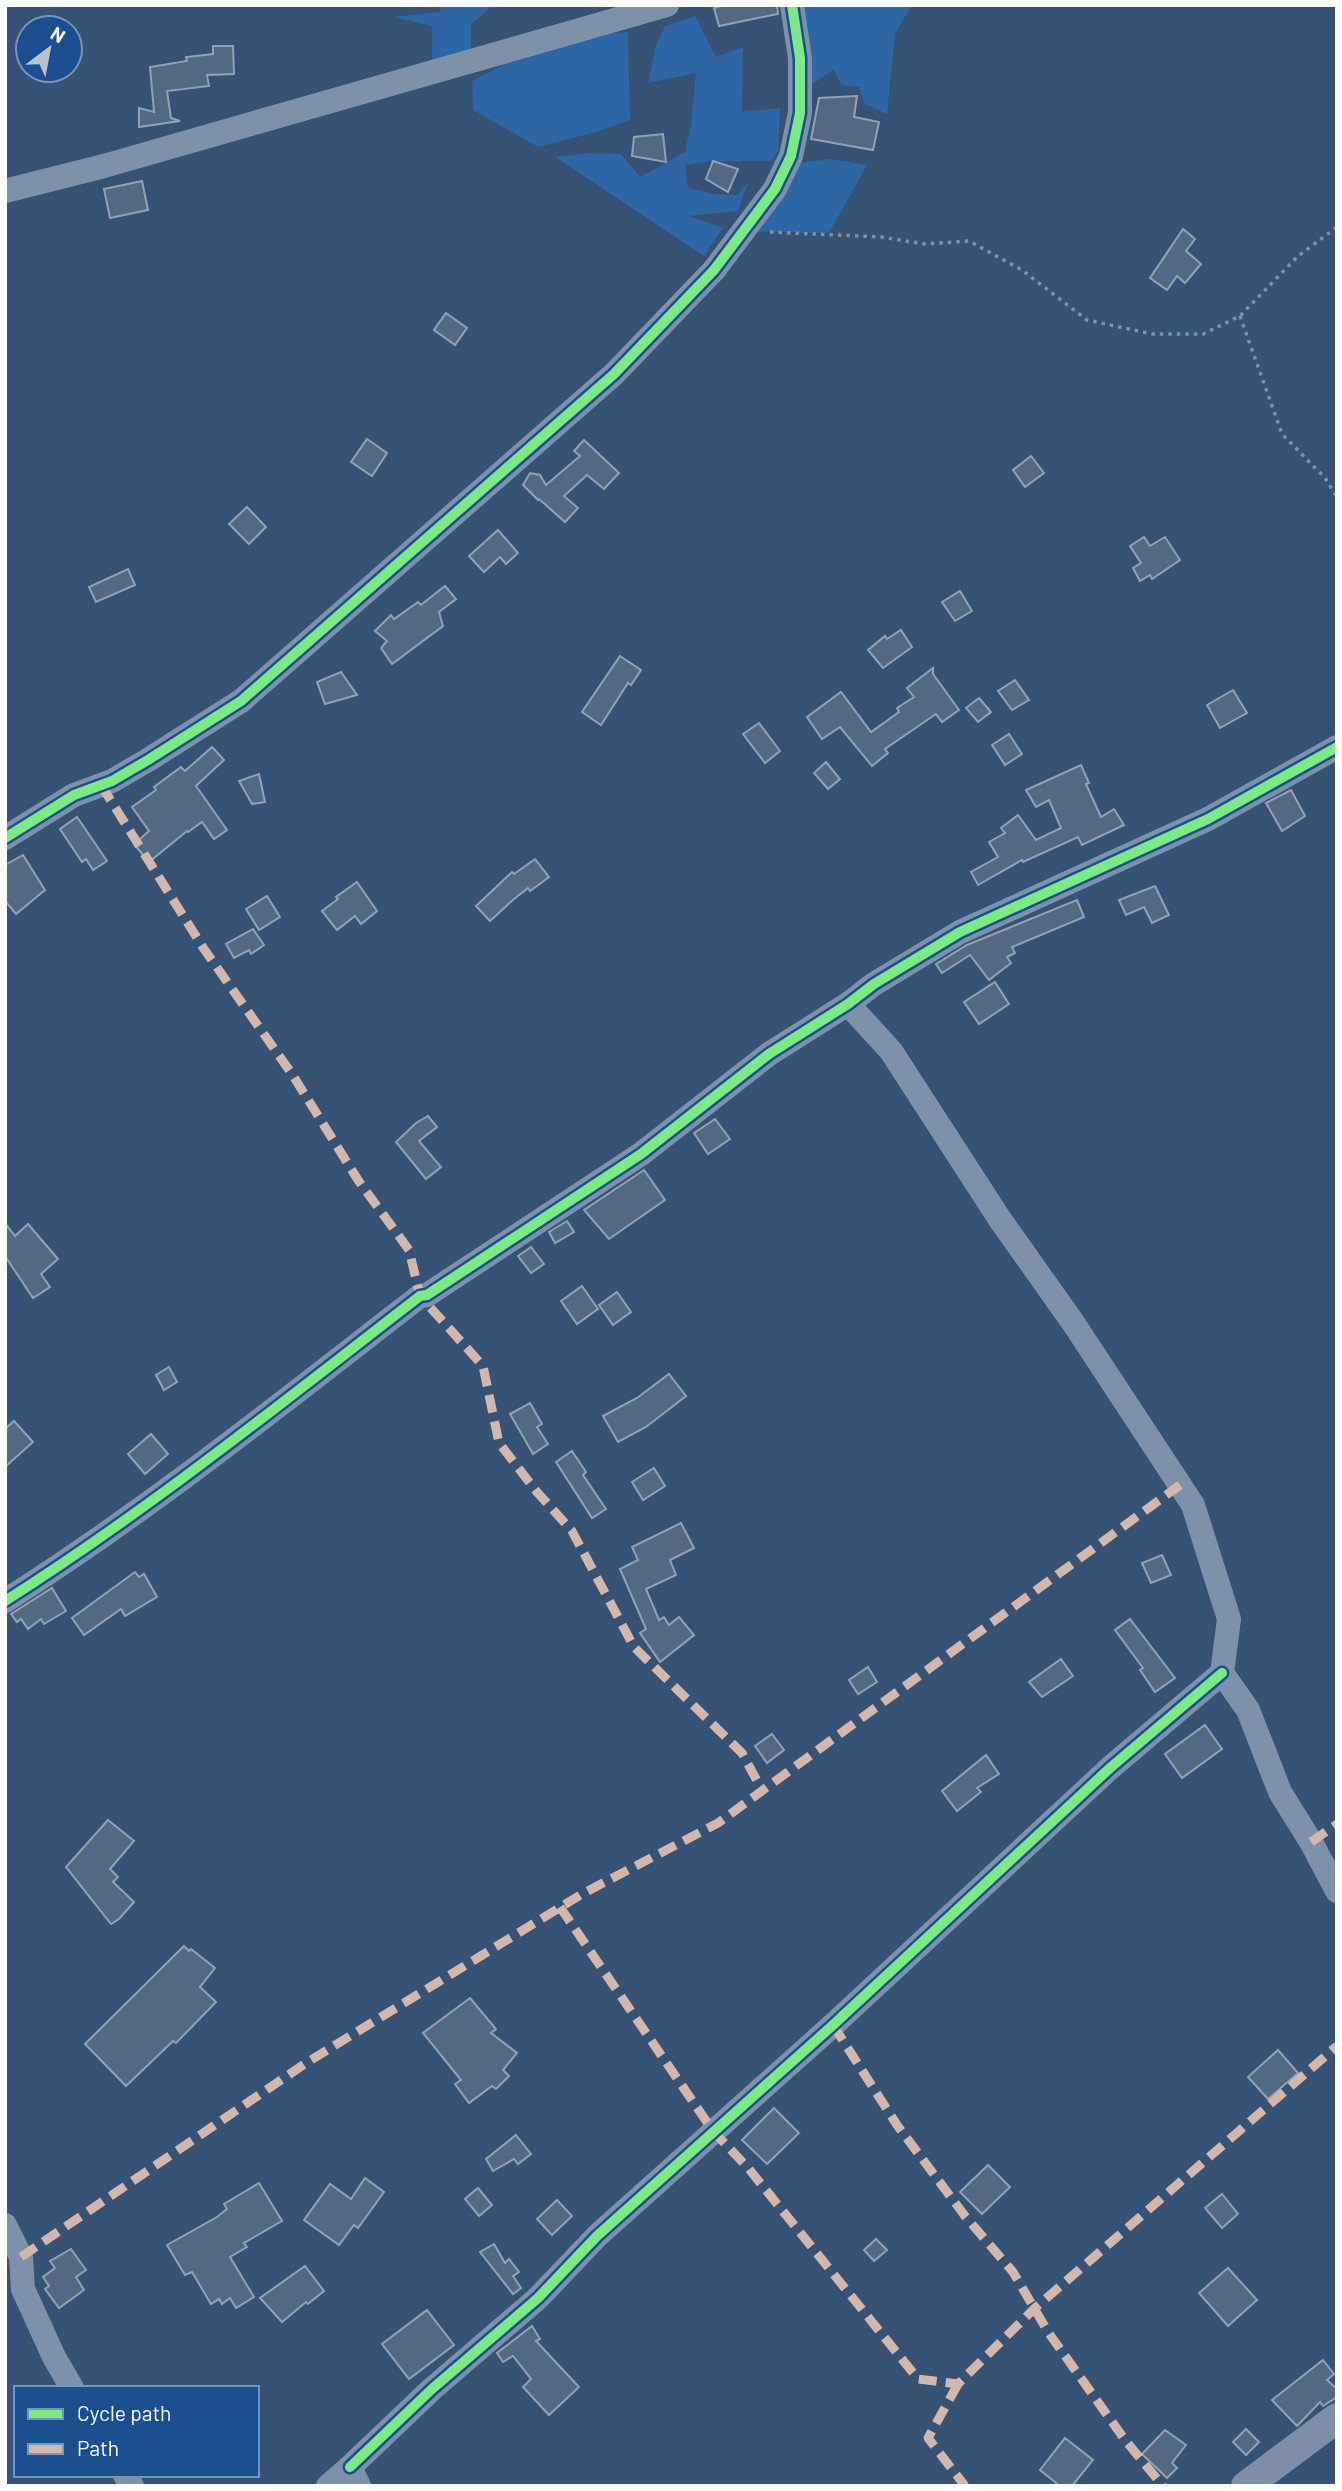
<svg xmlns="http://www.w3.org/2000/svg" width="1342" height="2491" font-family="Barlow,sans-serif">
  <style>
    .green { fill: #2f66a5 }
    .building { fill: #526984; stroke: #92a2b6; stroke-width: 2 }
    .lines { fill: none; stroke-linecap: round; stroke-linejoin: round }
    .path { stroke: #7d92a8; stroke-width: 3.5; stroke-dasharray: 3.5 5; stroke-linecap: butt }
    .minor { stroke: #7d92a8; stroke-width: 24 }
    .major { stroke: #7d8ea7; stroke-width: 30 }
    .quiet { stroke: #d1b7ad; stroke-width: 9; stroke-dasharray: 18 9; stroke-linecap: butt }
    .cycleway-casing { stroke: #1b4f8f; stroke-width: 15 }
    .cycleway { stroke: #7ce984; stroke-width: 10 }
  </style>
  <rect width="100%" height="100%" fill="#365274"/>
  <!-- green -->
  <g class="green">
    <path d="M441 5H494L471 24V53L432 72V26L394 17 440 12Z"/>
    <path d="M792 5H907L910 8 895 34 887 114 865 104 859 87 841 85 834 69 813 84 800 70Z"/>
    <path d="M695 16 716 57 743 47 742 112 780 108 778 151 771 161H713L685 165 688 188 714 194 737 195 748 182 738 211 689 216 723 228 704 256 555 157 588 153 621 154 640 177 685 152 691 126 696 73 648 83 656 45 665 26Z"/>
    <path d="M628 32 630 120 596 132 538 147 473 110 472 81 559 36Z"/>
    <path d="M830 159 867 165 829 233 745 231 799 163Z"/>
  </g>
  <!-- building -->
  <g class="building">
    <path d="M724 5H777L778 14 719 26 714 8Z"/>
    <path d="M213 46H233L234 74 207 75 209 86 167 91 171 118 180 121 139 127V108L154 112 150 67 187 61 186 57 213 54Z"/>
    <path d="M857 96 854 117 879 122 873 150 811 139 819 98Z"/>
    <path d="M663 134 666 162 632 156 634 137Z"/>
    <path d="M713 161 738 169 728 192 706 179Z"/>
    <path d="M142 181 148 210 110 218 104 189Z"/>
    <path d="M1183 229 1195 239 1186 251 1201 264 1185 283 1177 276 1167 290 1150 278Z"/>
    <path d="M446 313 467 328 455 345 434 330Z"/>
    <path d="M367 439 387 453 372 476 351 462Z"/>
    <path d="M584 440 619 473 604 489 587 475 564 496 578 508 565 522 539 499 538 500 523 485 530 473 540 475 546 485 580 456 574 451Z"/>
    <path d="M1031 456 1044 473 1025 487 1013 470Z"/>
    <path d="M247 507 266 527 249 544 229 524Z"/>
    <path d="M498 530 518 553 506 564 500 557 484 572 469 556Z"/>
    <path d="M1144 537 1150 546 1165 537 1180 560 1152 579 1150 575 1140 581 1133 568 1141 563 1130 546Z"/>
    <path d="M128 569 135 585 96 602 89 587Z"/>
    <path d="M445 586 456 599 439 612 443 626 392 664 381 648 387 641 375 631 391 615 394 619 418 602 421 605Z"/>
    <path d="M960 591 972 611 955 621 942 602Z"/>
    <path d="M901 630 912 647 883 668 868 650 885 636 887 639Z"/>
    <path d="M620 656 641 670 631 685 628 683 601 725 582 712Z"/>
    <path d="M933 668V674L959 710 942 722 936 714 885 749 888 753 872 766 840 727 822 739 807 717 841 692 871 732 899 712 897 708 914 697 907 688Z"/>
    <path d="M341 672 357 695 325 704 317 682Z"/>
    <path d="M1015 680 1029 700 1012 710 998 691Z"/>
    <path d="M1233 690 1247 713 1220 728 1207 705Z"/>
    <path d="M979 698 991 712 978 722 966 708Z"/>
    <path d="M759 723 780 751 765 763 743 734Z"/>
    <path d="M1009 734 1022 754 1005 765 992 745Z"/>
    <path d="M212 747 224 760 196 786 227 830 214 839 202 822 188 832 187 831 149 862 134 844 149 831 132 807 156 790 154 787 181 767 185 771Z"/>
    <path d="M826 762 840 779 828 789 814 773Z"/>
    <path d="M1081 765 1089 783 1086 784 1101 817 1114 809 1124 825 1082 845 1078 837 1023 862 1022 860 978 885 971 872 998 857 989 842 1005 833 1001 828 1018 815 1036 840 1061 828 1049 800 1036 807 1026 790Z"/>
    <path d="M259 774 265 802 252 804 239 781Z"/>
    <path d="M1291 790 1305 816 1282 831 1266 803Z"/>
    <path d="M77 817 107 861 93 870 86 859 82 862 60 829Z"/>
    <path d="M23 855 45 890 16 914 5 901V865Z"/>
    <path d="M535 859 549 877 530 891 528 888 514 899 490 921 476 906 512 872 514 874Z"/>
    <path d="M357 882 377 911 361 924 355 916 337 930 322 911 338 899 336 897Z"/>
    <path d="M1155 886 1169 915 1152 923 1144 907 1126 915 1119 900Z"/>
    <path d="M267 896 280 917 259 930 246 909Z"/>
    <path d="M1077 900 1084 917 1012 947 1015 953 1007 957 1011 963 989 980 970 955 942 973 936 964 967 945Z"/>
    <path d="M253 929 264 945 251 954 249 950 234 958 226 944Z"/>
    <path d="M995 982 1009 1004 979 1024 964 1002Z"/>
    <path d="M428 1116 437 1127 419 1141 441 1167 426 1179 396 1142 416 1123Z"/>
    <path d="M715 1119 730 1139 708 1154 694 1133Z"/>
    <path d="M644 1170 665 1200 609 1239 584 1210Z"/>
    <path d="M567 1221 574 1232 555 1243 549 1232Z"/>
    <path d="M5 1223 15 1236 28 1224 58 1259 41 1274 50 1287 33 1298 5 1256Z"/>
    <path d="M531 1247 544 1264 531 1273 518 1256Z"/>
    <path d="M582 1286 598 1309 577 1324 561 1301Z"/>
    <path d="M617 1292 631 1312 613 1325 599 1305Z"/>
    <path d="M169 1367 177 1382 164 1390 156 1375Z"/>
    <path d="M669 1374 686 1396 646 1427 618 1442 603 1416 637 1398Z"/>
    <path d="M530 1403 542 1424 537 1427 548 1444 533 1454 510 1414Z"/>
    <path d="M14 1421 33 1442 5 1467V1429Z"/>
    <path d="M151 1434 168 1454 145 1474 128 1454Z"/>
    <path d="M572 1451 586 1472 583 1475 606 1509 592 1518 556 1462Z"/>
    <path d="M654 1468 665 1486 643 1500 632 1482Z"/>
    <path d="M681 1523 694 1548 670 1560 676 1575 646 1589 659 1620 664 1617 669 1625 679 1617 694 1635 660 1662 640 1633 646 1629 620 1569 638 1560 632 1547Z"/>
    <path d="M1162 1555 1171 1575 1151 1583 1142 1563Z"/>
    <path d="M135 1572 139 1577 144 1574 157 1597 125 1616 121 1609 84 1635 72 1618Z"/>
    <path d="M52 1588 66 1611 44 1624 41 1619 28 1629 21 1619 17 1622 11 1614Z"/>
    <path d="M1130 1619 1175 1678 1155 1692 1140 1670 1143 1668 1115 1630Z"/>
    <path d="M1061 1659 1073 1676 1042 1697 1029 1682Z"/>
    <path d="M868 1667 877 1682 858 1694 849 1680Z"/>
    <path d="M1205 1725 1222 1749 1182 1778 1165 1754Z"/>
    <path d="M772 1734 784 1750 767 1763 755 1746Z"/>
    <path d="M986 1755 999 1774 977 1788 981 1792 957 1811 942 1791Z"/>
    <path d="M108 1820 134 1841 110 1869 118 1877 113 1882 134 1902 119 1919 111 1924 66 1867Z"/>
    <path d="M184 1946 189 1951 191 1949 215 1968 200 1987 216 2002 176 2043 173 2041 126 2086 85 2044Z"/>
    <path d="M470 1998 496 2029 491 2033 517 2053 503 2070 509 2076 496 2089 492 2086 469 2103 455 2084 461 2080 423 2033Z"/>
    <path d="M1278 2050 1298 2073 1268 2099 1248 2077Z"/>
    <path d="M774 2108 799 2133 767 2164 742 2140Z"/>
    <path d="M516 2135 531 2154 518 2164 514 2159 493 2171 486 2159Z"/>
    <path d="M988 2165 1010 2187 982 2214 960 2192Z"/>
    <path d="M365 2178 384 2192 358 2228 354 2225 339 2245 304 2220 330 2184 351 2199Z"/>
    <path d="M259 2183 282 2221 244 2243 247 2247 230 2257 254 2297 236 2308 230 2298 222 2304 219 2299 211 2304 192 2272 185 2275 167 2245 217 2217 227 2209 224 2204Z"/>
    <path d="M478 2188 492 2205 479 2216 465 2199Z"/>
    <path d="M1222 2194 1238 2214 1222 2228 1205 2208Z"/>
    <path d="M557 2200 572 2216 552 2235 537 2219Z"/>
    <path d="M876 2239 887 2250 874 2261 864 2250Z"/>
    <path d="M494 2244 505 2263 509 2259 519 2272 513 2276 521 2288 513 2294 480 2252Z"/>
    <path d="M71 2249 86 2270 76 2277 84 2290 59 2308 45 2289 49 2286 43 2277 55 2268 50 2261Z"/>
    <path d="M305 2266 324 2291 308 2304 306 2302 282 2322 260 2298Z"/>
    <path d="M1228 2268 1257 2300 1228 2326 1199 2293Z"/>
    <path d="M427 2310 454 2345 409 2379 382 2344Z"/>
    <path d="M532 2326 540 2339 536 2341 579 2387 549 2415 523 2387 531 2379 513 2356 503 2362 497 2353Z"/>
    <path d="M1323 2360 1334 2374 1327 2380 1337 2389V2397L1323 2406 1320 2402 1297 2426 1272 2400Z"/>
    <path d="M1246 2429 1259 2442 1246 2455 1233 2442Z"/>
    <path d="M1165 2430 1186 2445 1172 2463 1177 2468 1167 2478 1142 2454Z"/>
    <path d="M1065 2438 1093 2460 1072 2486H1060L1040 2470Z"/>
  </g>
  <g class="lines">
    <!-- path -->
    <g class="path">
      <path d="M770 232 881 237 925 244 969 241 1022 270 1087 320 1152 334H1203L1240 316 1297 257 1337 227"/>
      <path d="M1240 316 1282 434 1325 478 1337 497"/>
    </g>
    <!-- minor -->
    <g class="minor">
      <path d="M5 191 104 166 667 5"/>
      <path d="M5 838 74 795 112 781 148 760 241 701 614 374 714 270 775 189 791 156 800 113V58L792 5"/>
      <path d="M848 1004 891 1051 999 1218 1074 1324 1193 1505 1229 1619 1222 1673 1248 1710 1280 1792 1311 1842 1337 1891"/>
      <path d="M5 1601C150 1509 284 1401 420 1296L427 1295 641 1154 769 1054 848 1004 874 984 960 932 1208 819 1337 747"/>
      <path d="M5 2225 21 2257 23 2289 54 2357 72 2388"/>
      <path d="M350 2467 432 2389 538 2298 597 2236 833 2025 1110 1768 1222 1673"/>
      <path d="M125 2475 132 2486"/>
      <path d="M328 2486 350 2467 359 2486"/>
    </g>
    <!-- major -->
    <path class="major" d="M1246 2486 1337 2418"/>
    <!-- quiet -->
    <g class="quiet">
      <path d="M101 785 204 949 292 1074 358 1180 409 1250 420 1296 483 1366 499 1443 537 1492 572 1531 634 1647 742 1753 762 1790"/>
      <path d="M1311 1842 1337 1824"/>
      <path d="M560 1907 713 2131 749 2169 918 2379 958 2384 1034 2309 1337 2046"/>
      <path d="M833 2025 897 2125 965 2216 1013 2272 1048 2332 1125 2440 1163 2486"/>
      <path d="M21 2257 306 2063 582 1894 718 1823 1180 1485"/>
      <path d="M958 2384 928 2438 965 2486"/>
    </g>
    <defs>
      <g id="cycleway">
        <path d="M5 838 74 795 112 781 148 760 241 701 614 374 714 270 775 189 791 156 800 113V58L792 5"/>
        <path d="M5 1601C150 1509 284 1401 420 1296L427 1295 641 1154 769 1054 848 1004 874 984 960 932 1208 819 1337 747"/>
        <path d="M350 2467 432 2389 538 2298 597 2236 833 2025 1110 1768 1222 1673"/>
      </g>
    </defs>
    <!-- cycleway casing -->
    <use href="#cycleway" class="cycleway-casing"/>
    <!-- cycleway -->
    <use href="#cycleway" class="cycleway"/>
  </g>
  <!-- border -->
  <rect width="1342" height="2491" fill="none" stroke="#ffffff" stroke-width="14"/>
  <!-- legend -->
  <rect x="14" y="2386" width="245" height="91" fill="#1b4f8f" stroke="#7695bc" stroke-width="2"/>
  <rect x="28" y="2409" width="35" height="10" fill="#7ce984" stroke="#7695bc" stroke-width="2"/>
  <text x="77" y="2421" font-size="21" fill="#ffffff">Cycle path</text>
  <rect x="28" y="2444" width="35" height="10" fill="#d1b7ad" stroke="#7695bc" stroke-width="2"/>
  <text x="77" y="2456" font-size="21" fill="#ffffff">Path</text>
  <!-- north arrow -->
  <g transform="translate(49 49) rotate(32)"><circle r="33" fill="#1b4f8f" stroke="#7695bc" stroke-width="2"/>
  <path d="M0-5L12 26L0 18L-12 26Z" fill="#b9c2ce"/>
  <text y="-10" font-size="19" font-weight="bold" text-anchor="middle" fill="#ffffff">N</text>
  </g>
</svg>
